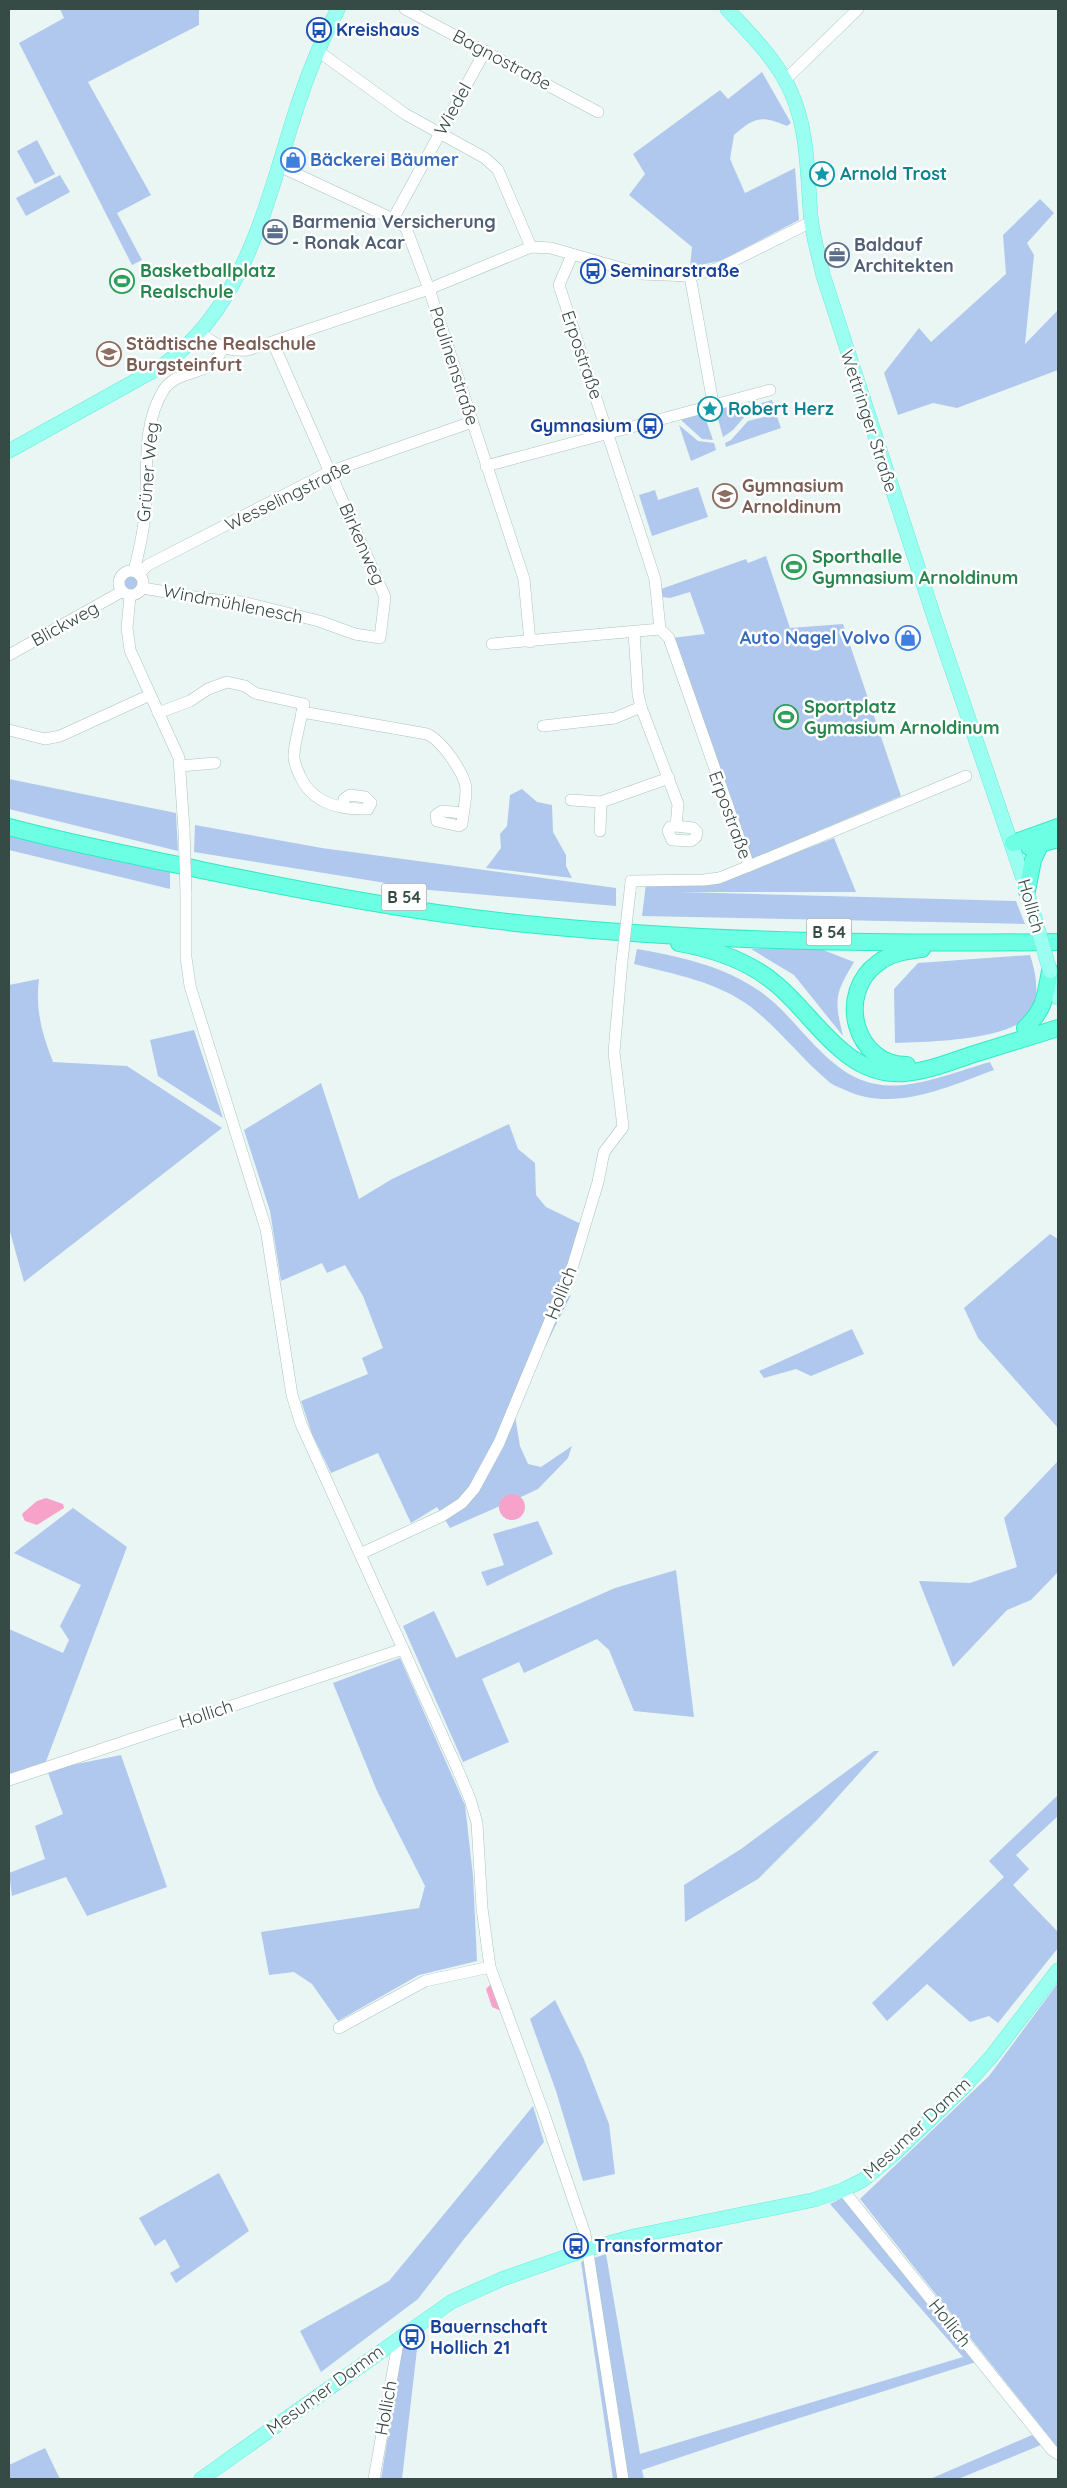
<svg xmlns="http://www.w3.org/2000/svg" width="1067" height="2488" font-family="Quicksand,sans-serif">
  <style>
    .green { fill: #b0c8ed }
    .water { fill: #f7a2c8 }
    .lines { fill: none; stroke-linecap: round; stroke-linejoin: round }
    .minor-casing { stroke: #abc3be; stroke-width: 12 }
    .major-casing { stroke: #60eed8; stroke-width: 15 }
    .highway-casing { stroke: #30eac2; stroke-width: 18 }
    .minor { stroke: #fff; stroke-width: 11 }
    .major { stroke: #9afff1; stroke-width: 14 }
    .highway { stroke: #6cffe4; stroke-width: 16 }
    .minor-bridge-casing { stroke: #abc3be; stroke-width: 12; stroke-linecap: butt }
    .major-bridge-casing { stroke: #60eed8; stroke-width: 15; stroke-linecap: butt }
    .minor-bridge { stroke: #fff; stroke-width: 11 }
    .major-bridge { stroke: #9afff1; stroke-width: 14 }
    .labels { text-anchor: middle; stroke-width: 5; stroke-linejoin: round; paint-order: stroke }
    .shield { fill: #fff; stroke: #73817e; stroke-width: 1 }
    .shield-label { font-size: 16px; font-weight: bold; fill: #374b46 }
    .transit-label { font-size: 18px; font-weight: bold; fill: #164399; stroke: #fff; text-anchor: start }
    .street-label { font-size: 18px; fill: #374b46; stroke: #fff }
    .shop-label { font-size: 18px; font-weight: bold; fill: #366cbe; stroke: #fff; text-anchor: start }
    .culture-label { font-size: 18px; font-weight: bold; fill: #0d838f; stroke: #fff; text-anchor: start }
    .service-label { font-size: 18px; font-weight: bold; fill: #4e5e75; stroke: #fff; text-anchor: start }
    .leisure-label { font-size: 18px; font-weight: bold; fill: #27864d; stroke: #fff; text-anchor: start }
    .education-label { font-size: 18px; font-weight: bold; fill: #785e54; stroke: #fff; text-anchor: start }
  </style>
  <rect width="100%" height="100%" fill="#eaf6f4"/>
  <!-- green -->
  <g class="green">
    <path d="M60 9H199V25L88 82 151 195 117 213 142 260 132 265 19 43 64 18Z"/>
    <path d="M762 72 791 123 787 126C761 115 755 117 734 135L730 159 745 193 795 168 799 220 720 261 690 267 692 247 629 195 645 174 633 154 720 90 728 99Z"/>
    <path d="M37 140 55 174 35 184 17 151Z"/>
    <path d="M60 175 70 192 26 216 16 198Z"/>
    <path d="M1040 199 1054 213 1027 243 1034 255 1025 344 1058 310V370L957 408 933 403 898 415 884 373 919 328 931 342 1006 274 1003 235Z"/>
    <path d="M772 400 774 407 747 414 733 430 723 437 715 408 742 401 746 407Z"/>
    <path d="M698 413 705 417 713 440 702 439 682 421V417Z"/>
    <path d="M776 414 781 428 726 447 725 443 731 440 748 421Z"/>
    <path d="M679 425 698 441 714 443 716 450 691 461Z"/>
    <path d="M698 487 708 517 652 536 639 495 655 490 658 500Z"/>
    <path d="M766 556 790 628 843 624 901 796 749 860 671 638 705 634 690 592 670 598 663 597 661 589 746 559 748 563Z"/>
    <circle cx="131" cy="582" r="8"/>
    <path d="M9 779 176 813 178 851 9 809Z"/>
    <path d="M522 789 537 802 552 805 553 832 566 855V866L572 878 486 868 501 848 500 834 507 826 510 795Z"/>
    <path d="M195 825 322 848 616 888V906L429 890 194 852Z"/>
    <path d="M9 833 170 870V889L9 850Z"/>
    <path d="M834 838 856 892H680L1016 901 1025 924 642 916 646 884H715Z"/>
    <path d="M813 946 854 962C835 994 834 999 843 1036L794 975 751 949Z"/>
    <path d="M637 949C677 956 724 966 758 990 801 1019 827 1079 882 1085 915 1089 958 1071 990 1062L994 1070C947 1087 894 1113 845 1090 839 1087 832 1085 828 1081 801 1058 779 1029 751 1007 718 982 674 974 634 964Z"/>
    <path d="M1030 955C1036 973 1041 998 1029 1015 1009 1041 925 1042 895 1043L894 989 918 963Z"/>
    <path d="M39 979C35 1009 42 1034 53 1062L127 1066 222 1128 24 1282 9 1228V985Z"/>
    <path d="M194 1030 223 1118 158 1076 150 1040Z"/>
    <path d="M321 1083 359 1199 392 1179 509 1124 518 1149 535 1163 536 1195 546 1207 581 1224 569 1262 553 1302 571 1295 533 1371 515 1416 520 1446 528 1464 541 1467 572 1446 568 1458 538 1489 521 1497H503L500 1506 450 1528 437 1507 411 1523 378 1453 331 1473 312 1434 301 1401 368 1374 362 1358 383 1348 363 1296 345 1265 327 1273 322 1263 281 1281 270 1211 244 1130Z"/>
    <path d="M1050 1234 1058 1239V1428L978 1338 964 1308Z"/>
    <path d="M852 1329 864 1354 811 1376 796 1369 764 1378 759 1371Z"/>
    <path d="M1058 1461V1572L1031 1600 1007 1610 953 1667 919 1581 970 1583 1017 1567 1004 1518Z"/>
    <path d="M73 1508 127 1547 45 1764 9 1777V1629L63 1653 69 1640 60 1626 81 1585 14 1553Z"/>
    <path d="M538 1521 553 1554 487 1586 481 1572 504 1565 493 1534Z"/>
    <path d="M676 1570 694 1717 634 1711 609 1650 597 1639 524 1673 519 1662 482 1679 509 1742 463 1762 403 1626 434 1611 456 1658 615 1588Z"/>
    <path d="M400 1658 465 1805 473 1876 477 1961 419 1975 338 2021 312 1984 294 1972 269 1975 261 1932 419 1908 425 1886 377 1791 333 1683Z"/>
    <path d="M874 1751H879L818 1819 758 1879 685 1922 684 1885 741 1849Z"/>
    <path d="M121 1755 167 1887 87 1916 66 1877 12 1896 9 1873 45 1859 35 1826 63 1814 47 1770Z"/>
    <path d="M1058 1795V1816L1016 1855 1029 1869 1013 1885 1058 1932V1948L998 2023 989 2016 970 2022 927 1984 887 2021 872 2003 1004 1877 989 1861Z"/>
    <path d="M1058 1983V2448L860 2199 989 2076Z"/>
    <path d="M555 2000 583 2057 609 2124 615 2174 583 2181 556 2091 530 2019Z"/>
    <path d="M533 2106 544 2142 464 2239 418 2299 321 2372 300 2331 389 2281Z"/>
    <path d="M219 2173 249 2231 176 2283 170 2273 180 2267 165 2239 155 2246 139 2218Z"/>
    <path d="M846 2196 976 2362 771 2427 642 2470 644 2479H613L581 2262 606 2254 640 2454 963 2357 830 2204Z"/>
    <path d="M419 2332 402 2479H381L403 2343Z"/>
    <path d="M1032 2435 1041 2445 958 2479H930Z"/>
    <path d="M45 2448 60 2479H9V2465Z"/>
  </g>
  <!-- water -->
  <g class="water">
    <circle cx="512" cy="1507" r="13"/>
    <path d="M46 1498 63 1504 64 1508 37 1525 25 1521 22 1515 23 1513 37 1501Z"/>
    <path d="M491 1984V1987L501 2011 492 2007 486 1989Z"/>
  </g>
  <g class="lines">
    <defs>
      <g id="minor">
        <path d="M405 9 598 112"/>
        <path d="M318 51 405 114 485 158 498 170 531 247"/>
        <path d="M785 80 858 9"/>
        <path d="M279 166 393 219 406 228 429 289 524 579 530 642"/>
        <path d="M393 219 485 51"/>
        <path d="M690 276 713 403"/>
        <path d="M200 333C216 345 227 352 248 350L429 289 531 247 551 248 641 274 690 276 719 268 811 222"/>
        <path d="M486 466 770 390"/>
        <circle cx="131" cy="583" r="12"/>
        <path d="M134 571C138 555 142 539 144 522 150 478 139 431 163 391 173 374 193 375 209 366 216 362 219 355 223 349"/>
        <path d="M139 574 148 565 329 472 472 422"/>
        <path d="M143 588 206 599 242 602 319 621 355 634 380 638 385 597 273 343"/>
        <path d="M130 596 127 628 130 650 179 758 184 829"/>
        <path d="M660 629 669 638 749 866 966 776"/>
        <path d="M634 632 638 694 641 707 678 804 676 826 670 827 668 831 672 840 691 841 696 837 697 832 693 828 676 826"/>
        <path d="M492 644 660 629 655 579 559 285 572 255"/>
        <path d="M9 655 121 592"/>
        <path d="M302 712C300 725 295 740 294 754 293 762 297 769 300 776 312 803 340 810 368 809L371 803 365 797 350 795 344 799 343 807"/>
        <path d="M158 713 190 701 208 689 227 682 245 686 255 693 304 704 302 712 427 734C441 740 465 773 466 789 466 801 463 813 462 824L459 826 437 821 436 815 442 811 463 813"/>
        <path d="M543 726 615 718 641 707"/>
        <path d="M9 730 45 739 60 736 150 695"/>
        <path d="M180 766 215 763"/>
        <path d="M571 800 601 802 669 778"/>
        <path d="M600 831 601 802"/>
        <path d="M630 891 631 881 704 880 719 878 749 866"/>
        <path d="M186 894V957L190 986 266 1229 292 1395 301 1424 457 1768 470 1799 477 1823 482 1908 490 1967 544 2114 585 2234 623 2479"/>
        <path d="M360 1554 442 1516 462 1503 474 1489 499 1443 573 1265 598 1182 604 1152 623 1127 614 1052 622 961"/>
        <path d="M9 1780 403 1649"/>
        <path d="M339 2028 425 1981 490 1967"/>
        <path d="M843 2190 1052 2450 1058 2454"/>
        <path d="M374 2479 399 2337"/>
      </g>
      <g id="major">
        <path d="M727 9C750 34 776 59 790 90 809 130 807 176 811 219 813 237 819 256 823 275L936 623 1027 890"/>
        <path d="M9 451 162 366C247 306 268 196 298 104 309 71 322 39 338 9"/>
        <path d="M1050 971 1058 998"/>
        <path d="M201 2479 451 2302 502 2279 588 2249 635 2236 813 2200 843 2190 863 2180 892 2156 964 2087 991 2057 1058 1970"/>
      </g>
      <g id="highway">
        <path d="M9 827C72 844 137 856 201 870 309 892 417 913 526 924 703 942 881 944 1058 942"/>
        <path d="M1013 843 1058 827"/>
        <path d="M1029 847 1058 839"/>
        <path d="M1027 891 1033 860 1040 845"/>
        <path d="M679 943C713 949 749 961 776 984 816 1017 845 1078 905 1073 928 1071 950 1062 971 1055 1000 1046 1029 1037 1058 1028"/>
        <path d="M1025 1028C1045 1009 1045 997 1050 971"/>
        <path d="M907 1065C854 1065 836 993 878 963 890 953 907 951 922 949"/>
      </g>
    </defs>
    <!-- minor casing -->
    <use href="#minor" class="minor-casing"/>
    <!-- major casing -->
    <use href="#major" class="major-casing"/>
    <!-- highway casing -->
    <use href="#highway" class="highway-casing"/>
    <!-- minor -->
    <use href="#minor" class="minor"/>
    <!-- major -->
    <use href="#major" class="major"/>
    <!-- highway -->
    <use href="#highway" class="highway"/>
    <defs>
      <g id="minor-bridge">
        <path d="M184 829 186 894"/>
        <path d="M622 961 630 891"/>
      </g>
      <path id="major-bridge" d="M1027 891 1050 971"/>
    </defs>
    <!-- minor-bridge casing -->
    <use href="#minor-bridge" class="minor-bridge-casing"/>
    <!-- major-bridge casing -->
    <use href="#major-bridge" class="major-bridge-casing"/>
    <!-- minor-bridge -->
    <use href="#minor-bridge" class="minor-bridge"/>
    <!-- major-bridge -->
    <use href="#major-bridge" class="major-bridge"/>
  </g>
  <!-- icons -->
  <defs>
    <symbol id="bus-ring" viewBox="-11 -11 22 22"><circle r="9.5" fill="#fff" stroke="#1a4fb4" stroke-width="1.5"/><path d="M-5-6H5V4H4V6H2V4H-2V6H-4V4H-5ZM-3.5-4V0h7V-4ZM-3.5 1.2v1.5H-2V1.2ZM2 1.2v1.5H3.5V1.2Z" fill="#1a4fb4"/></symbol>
    <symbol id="shop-ring" viewBox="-11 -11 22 22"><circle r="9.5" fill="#fff" stroke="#3f7fe0" stroke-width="1.5"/><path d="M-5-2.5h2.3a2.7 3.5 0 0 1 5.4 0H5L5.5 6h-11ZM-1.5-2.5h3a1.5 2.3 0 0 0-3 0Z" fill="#3f7fe0"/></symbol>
    <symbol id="sight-ring" viewBox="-11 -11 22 22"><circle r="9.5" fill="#fff" stroke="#0f9aa8" stroke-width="1.5"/><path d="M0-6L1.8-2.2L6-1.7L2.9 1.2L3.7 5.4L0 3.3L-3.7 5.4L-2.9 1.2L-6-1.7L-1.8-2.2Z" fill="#0f9aa8"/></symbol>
    <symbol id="office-ring" viewBox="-11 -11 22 22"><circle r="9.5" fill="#fff" stroke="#5c6f8a" stroke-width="1.5"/><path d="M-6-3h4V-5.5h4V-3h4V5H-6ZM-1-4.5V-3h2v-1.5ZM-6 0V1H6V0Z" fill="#5c6f8a"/></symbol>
    <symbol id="stadium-ring" viewBox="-11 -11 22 22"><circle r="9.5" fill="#fff" stroke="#2e9e5b" stroke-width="1.5"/><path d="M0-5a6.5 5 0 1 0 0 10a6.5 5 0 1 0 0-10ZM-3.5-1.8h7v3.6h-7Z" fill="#2e9e5b"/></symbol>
    <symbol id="school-ring" viewBox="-11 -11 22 22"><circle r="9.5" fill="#fff" stroke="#8d6e63" stroke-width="1.5"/><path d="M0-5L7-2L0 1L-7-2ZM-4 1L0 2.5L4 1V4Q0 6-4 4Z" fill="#8d6e63"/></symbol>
  </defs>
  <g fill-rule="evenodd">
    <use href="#bus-ring" x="305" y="16" width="28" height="28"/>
    <use href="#shop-ring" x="279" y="146" width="28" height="28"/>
    <use href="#sight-ring" x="808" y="160" width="28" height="28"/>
    <use href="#office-ring" x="261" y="218" width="28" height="28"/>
    <use href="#office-ring" x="823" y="241" width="28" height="28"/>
    <use href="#bus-ring" x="579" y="257" width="28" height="28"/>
    <use href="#stadium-ring" x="108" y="267" width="28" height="28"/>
    <use href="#school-ring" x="95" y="340" width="28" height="28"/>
    <use href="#sight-ring" x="696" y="395" width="28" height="28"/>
    <use href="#bus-ring" x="636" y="412" width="28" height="28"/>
    <use href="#school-ring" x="711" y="482" width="28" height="28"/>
    <use href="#stadium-ring" x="780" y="553" width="28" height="28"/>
    <use href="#shop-ring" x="894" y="624" width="28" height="28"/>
    <use href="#stadium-ring" x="772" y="703" width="28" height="28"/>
    <use href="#bus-ring" x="562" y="2232" width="28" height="28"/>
    <use href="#bus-ring" x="398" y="2323" width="28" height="28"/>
  </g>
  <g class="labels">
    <!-- shield labels -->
    <g class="shield">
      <rect x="381.5" y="883.5" width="45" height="27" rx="4"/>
      <rect x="806.5" y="918.5" width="45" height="27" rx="4"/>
    </g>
    <g class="shield-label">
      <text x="404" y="903">B 54</text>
      <text x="829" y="938">B 54</text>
    </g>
    <!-- transit labels -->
    <g class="transit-label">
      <text x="336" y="36">Kreishaus</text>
      <text x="610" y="277">Seminarstraße</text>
      <text x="632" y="432" text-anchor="end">Gymnasium</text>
      <text x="594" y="2252">Transformator</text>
      <text x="430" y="2333">Bauernschaft<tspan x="430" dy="21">Hollich 21</tspan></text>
    </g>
    <!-- street labels -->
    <g class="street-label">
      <text transform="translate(502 60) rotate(28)" y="6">Bagnostraße</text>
      <text transform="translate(453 109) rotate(-61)" y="6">Wiedel</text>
      <text transform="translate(582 355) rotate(71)" y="6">Erpostraße</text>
      <text transform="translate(454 366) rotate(72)" y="6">Paulinenstraße</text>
      <text transform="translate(869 421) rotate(72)" y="6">Wettringer Straße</text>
      <text transform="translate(148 472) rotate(-85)" y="6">Grüner Weg</text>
      <text transform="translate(288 496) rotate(-26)" y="6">Wesselingstraße</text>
      <text transform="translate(362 544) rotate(66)" y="6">Birkenweg</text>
      <text transform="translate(233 604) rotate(11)" y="6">Windmühlenesch</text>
      <text transform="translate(65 624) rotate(-29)" y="6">Blickweg</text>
      <text transform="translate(730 815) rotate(70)" y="6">Erpostraße</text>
      <text transform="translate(1031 906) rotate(74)" y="6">Hollich</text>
      <text transform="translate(561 1293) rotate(-68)" y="6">Hollich</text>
      <text transform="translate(206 1714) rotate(-18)" y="6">Hollich</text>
      <text transform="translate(917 2128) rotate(-43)" y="6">Mesumer Damm</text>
      <text transform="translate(950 2323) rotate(51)" y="6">Hollich</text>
      <text transform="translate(325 2390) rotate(-36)" y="6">Mesumer Damm</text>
      <text transform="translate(386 2408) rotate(-80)" y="6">Hollich</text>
    </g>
    <!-- shop labels -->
    <g class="shop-label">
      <text x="310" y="166">Bäckerei Bäumer</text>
      <text x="890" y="644" text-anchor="end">Auto Nagel Volvo</text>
    </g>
    <!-- culture labels -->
    <g class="culture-label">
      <text x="840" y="180">Arnold Trost</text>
      <text x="728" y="415">Robert Herz</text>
    </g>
    <!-- service labels -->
    <g class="service-label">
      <text x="292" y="228">Barmenia Versicherung<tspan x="292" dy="21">- Ronak Acar</tspan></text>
      <text x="854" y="251">Baldauf<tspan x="854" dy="21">Architekten</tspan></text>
    </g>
    <!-- leisure labels -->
    <g class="leisure-label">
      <text x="140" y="277">Basketballplatz<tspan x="140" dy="21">Realschule</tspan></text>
      <text x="812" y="563">Sporthalle<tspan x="812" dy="21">Gymnasium Arnoldinum</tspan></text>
      <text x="804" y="713">Sportplatz<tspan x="804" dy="21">Gymasium Arnoldinum</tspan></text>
    </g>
    <!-- education labels -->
    <g class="education-label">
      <text x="126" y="350">Städtische Realschule<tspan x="126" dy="21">Burgsteinfurt</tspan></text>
      <text x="742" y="492">Gymnasium<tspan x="742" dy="21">Arnoldinum</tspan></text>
    </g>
  </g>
  <!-- border -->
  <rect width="1067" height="2488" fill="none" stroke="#374b46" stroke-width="20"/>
</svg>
